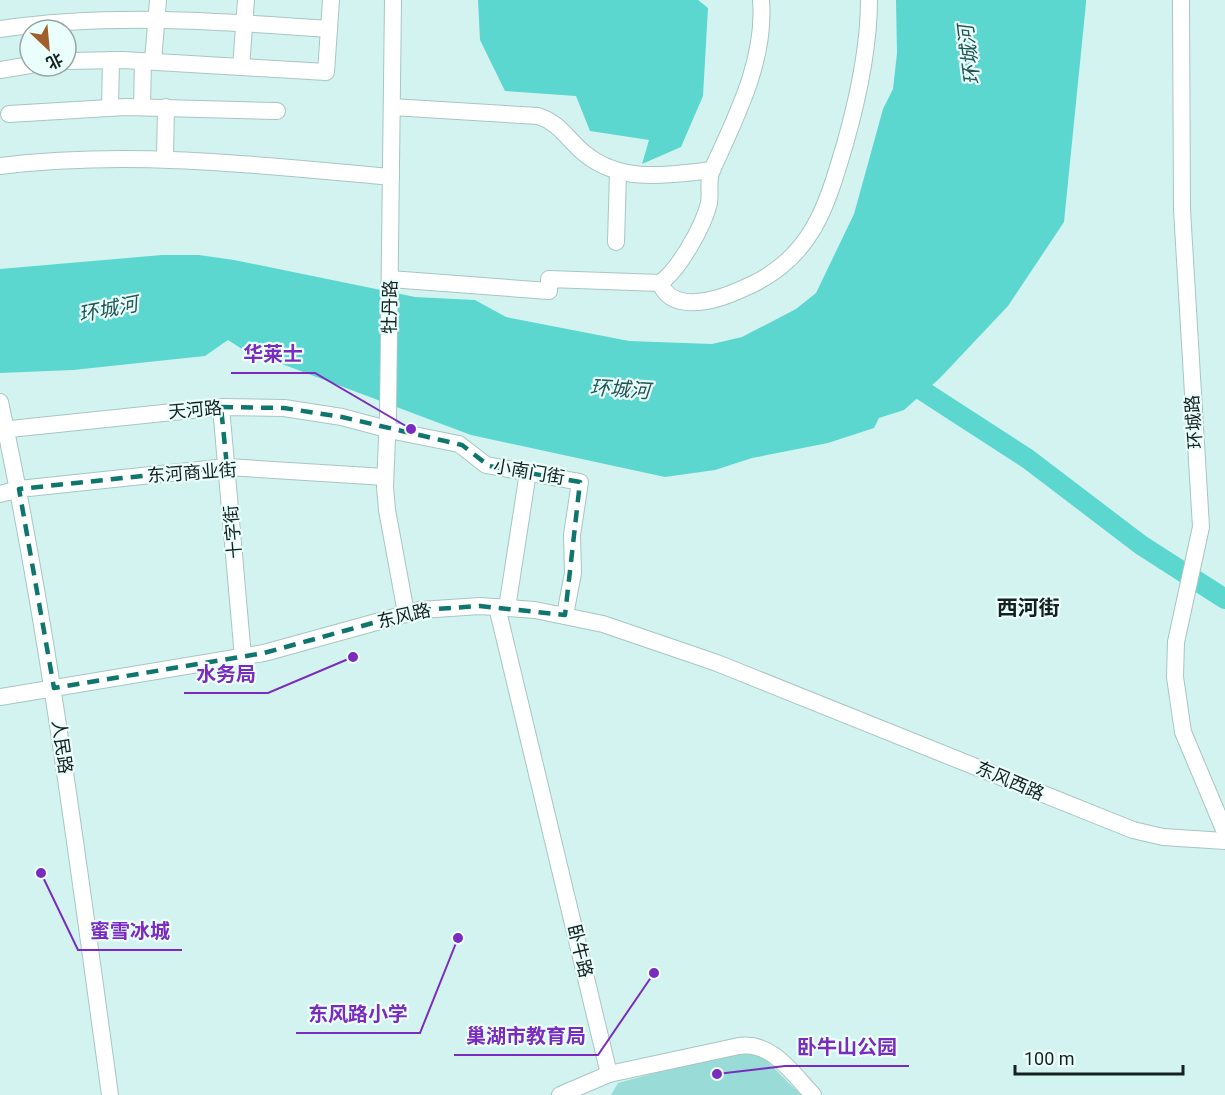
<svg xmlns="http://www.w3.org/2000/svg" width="1225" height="1095" font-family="Roboto,'Noto Sans SC',sans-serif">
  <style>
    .green { fill: #99dcd7 }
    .water { fill: #5bd7d0 }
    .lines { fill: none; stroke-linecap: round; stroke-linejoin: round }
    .river { stroke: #5bd7d0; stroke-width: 20 }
    .minor-casing { stroke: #a6c6c3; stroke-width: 18 }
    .minor { stroke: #fff; stroke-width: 16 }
    .marked { fill: none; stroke: #0f766e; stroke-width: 4.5; stroke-dasharray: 12 8; stroke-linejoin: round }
    .labels { text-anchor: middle; stroke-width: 4.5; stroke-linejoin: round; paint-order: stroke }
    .street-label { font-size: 18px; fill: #152120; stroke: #eafefc }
    .water-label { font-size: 20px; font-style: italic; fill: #215653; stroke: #eafefc }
    .quarter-label { font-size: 21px; font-weight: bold; fill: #152120; stroke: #eafefc }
    .leader { fill: none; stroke: #7b2cbf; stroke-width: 2 }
    .callout-dot { fill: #7b2cbf; stroke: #eafefc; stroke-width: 2 }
    .callout-label { font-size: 20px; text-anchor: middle; font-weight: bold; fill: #7b2cbf; stroke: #eafefc; stroke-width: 4.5; stroke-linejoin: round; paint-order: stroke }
  </style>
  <rect width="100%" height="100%" fill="#d3f3f0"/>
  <!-- green -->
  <path class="green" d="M749 1051 765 1059 801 1095H611L618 1083 733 1052Z"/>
  <!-- water -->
  <g class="water">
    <path d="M478 0H698L708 8 703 96 681 147 642 164 649 140 590 131 576 96 505 91 480 40Z"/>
    <path d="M896 0H1086V3L1064 222 1008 306 940 378 904 410 879 418 874 428 828 443 752 458 715 470 665 477 471 435 242 349 228 340 205 356 73 370 0 373V269L162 255H199L234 260 415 297 475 300 506 317 629 341 712 344 742 337 796 309 816 293 854 214 883 109 893 89 897 53Z"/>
  </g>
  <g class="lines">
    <!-- river -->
    <path class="river" d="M903 378 1028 459 1141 545 1225 599"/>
    <defs>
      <g id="minor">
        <path d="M393 0 388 414 385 487 387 510 406 613"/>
        <path d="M1181 0 1182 210 1201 527 1176 642 1175 677 1183 732 1225 832"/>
        <path d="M0 29C110 13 218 21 329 29"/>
        <path d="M66 61 123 60 241 67 246 0"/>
        <path d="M153 61 158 0"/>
        <path d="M241 67 326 72 331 0"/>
        <path d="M0 70 30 65"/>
        <path d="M110 107 111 60"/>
        <path d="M142 107 143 61"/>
        <path d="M392 107 538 116C560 123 567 139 584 153 621 184 668 175 712 170 736 117 766 60 761 0"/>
        <path d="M9 114 126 107 277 111"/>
        <path d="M165 158 166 107"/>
        <path d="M0 166C131 150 260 165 391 177"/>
        <path d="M616 242 618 172"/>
        <path d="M390 279 549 291V279L660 283C679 270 704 225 709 203 711 191 707 181 712 170"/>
        <path d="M660 283C668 303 688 304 706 301 723 298 738 291 753 284 814 254 827 204 845 144 858 98 869 48 869 0"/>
        <path d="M0 402C49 631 78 863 110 1095"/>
        <path d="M221 407 243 657"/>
        <path d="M0 430 221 407 284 408 342 417 394 431 459 444 486 465 580 482 572 535 573 573 565 615"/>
        <path d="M0 494 19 489 227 467 385 477"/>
        <path d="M497 607 609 1074 739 1046C772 1041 793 1074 813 1095"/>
        <path d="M507 608 528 472"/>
        <path d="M0 697 264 653 420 610 480 606 535 610 603 624 717 663 1133 830 1163 837 1225 841"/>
        <path d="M560 1095 609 1074"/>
      </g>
    </defs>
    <!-- minor casing -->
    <use href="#minor" class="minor-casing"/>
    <!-- minor -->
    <use href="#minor" class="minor"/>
  </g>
  <!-- marked area -->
  <path class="marked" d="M221 407 284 408 342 417 462 445 489 466 580 482 565 615 480 606 420 610 264 653 54 688 19 489 227 467Z"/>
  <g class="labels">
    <!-- street labels -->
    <g class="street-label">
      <text transform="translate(390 307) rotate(-89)" y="6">牡丹路</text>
      <text transform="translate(195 410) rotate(-5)" y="6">天河路</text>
      <text transform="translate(1194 422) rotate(-94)" y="6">环城路</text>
      <text transform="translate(529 472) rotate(10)" y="6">小南门街</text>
      <text transform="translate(192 473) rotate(-4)" y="6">东河商业街</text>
      <text transform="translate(233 532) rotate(-95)" y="6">十字街</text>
      <text transform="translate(404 616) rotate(-13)" y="6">东风路</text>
      <text transform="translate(62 747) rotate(82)" y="6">人民路</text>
      <text transform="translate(1010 781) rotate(23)" y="6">东风西路</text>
      <text transform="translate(580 951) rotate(76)" y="6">卧牛路</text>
    </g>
    <!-- water labels -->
    <g class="water-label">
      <text transform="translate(969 55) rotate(-97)" y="7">环城河</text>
      <text transform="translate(108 309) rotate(-11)" y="7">环城河</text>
      <text transform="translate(620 389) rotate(4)" y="7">环城河</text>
    </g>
    <!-- quarter labels -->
    <g class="quarter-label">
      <text x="1028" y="615">西河街</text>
    </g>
  </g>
  <!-- callouts -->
  <path class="leader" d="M411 429L315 373H231M353 657L268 693H184M41 873L78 950H182M458 938L420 1033H296M654 973L598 1055H454M717 1074L785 1066H909"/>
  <g class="callout-dot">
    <circle cx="411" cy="429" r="6"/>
    <circle cx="353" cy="657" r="6"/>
    <circle cx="41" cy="873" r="6"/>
    <circle cx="458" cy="938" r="6"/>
    <circle cx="654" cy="973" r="6"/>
    <circle cx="717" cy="1074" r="6"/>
  </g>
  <g class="callout-label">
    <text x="273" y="361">华莱士</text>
    <text x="226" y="681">水务局</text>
    <text x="130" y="938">蜜雪冰城</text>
    <text x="358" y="1021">东风路小学</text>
    <text x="526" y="1043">巢湖市教育局</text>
    <text x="847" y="1054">卧牛山公园</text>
  </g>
  <!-- north arrow -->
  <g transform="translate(48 48) rotate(154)"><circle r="28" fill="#eafefc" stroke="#95a6a4" stroke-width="1.5"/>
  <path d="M0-4.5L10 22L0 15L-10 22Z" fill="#a05f2a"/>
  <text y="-9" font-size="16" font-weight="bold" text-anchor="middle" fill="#152120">北</text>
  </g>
  <!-- scale -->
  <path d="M1015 1065v9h168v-9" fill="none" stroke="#152120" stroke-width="3"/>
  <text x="1024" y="1065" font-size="18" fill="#152120" stroke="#eafefc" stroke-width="4.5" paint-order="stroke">100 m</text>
</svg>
